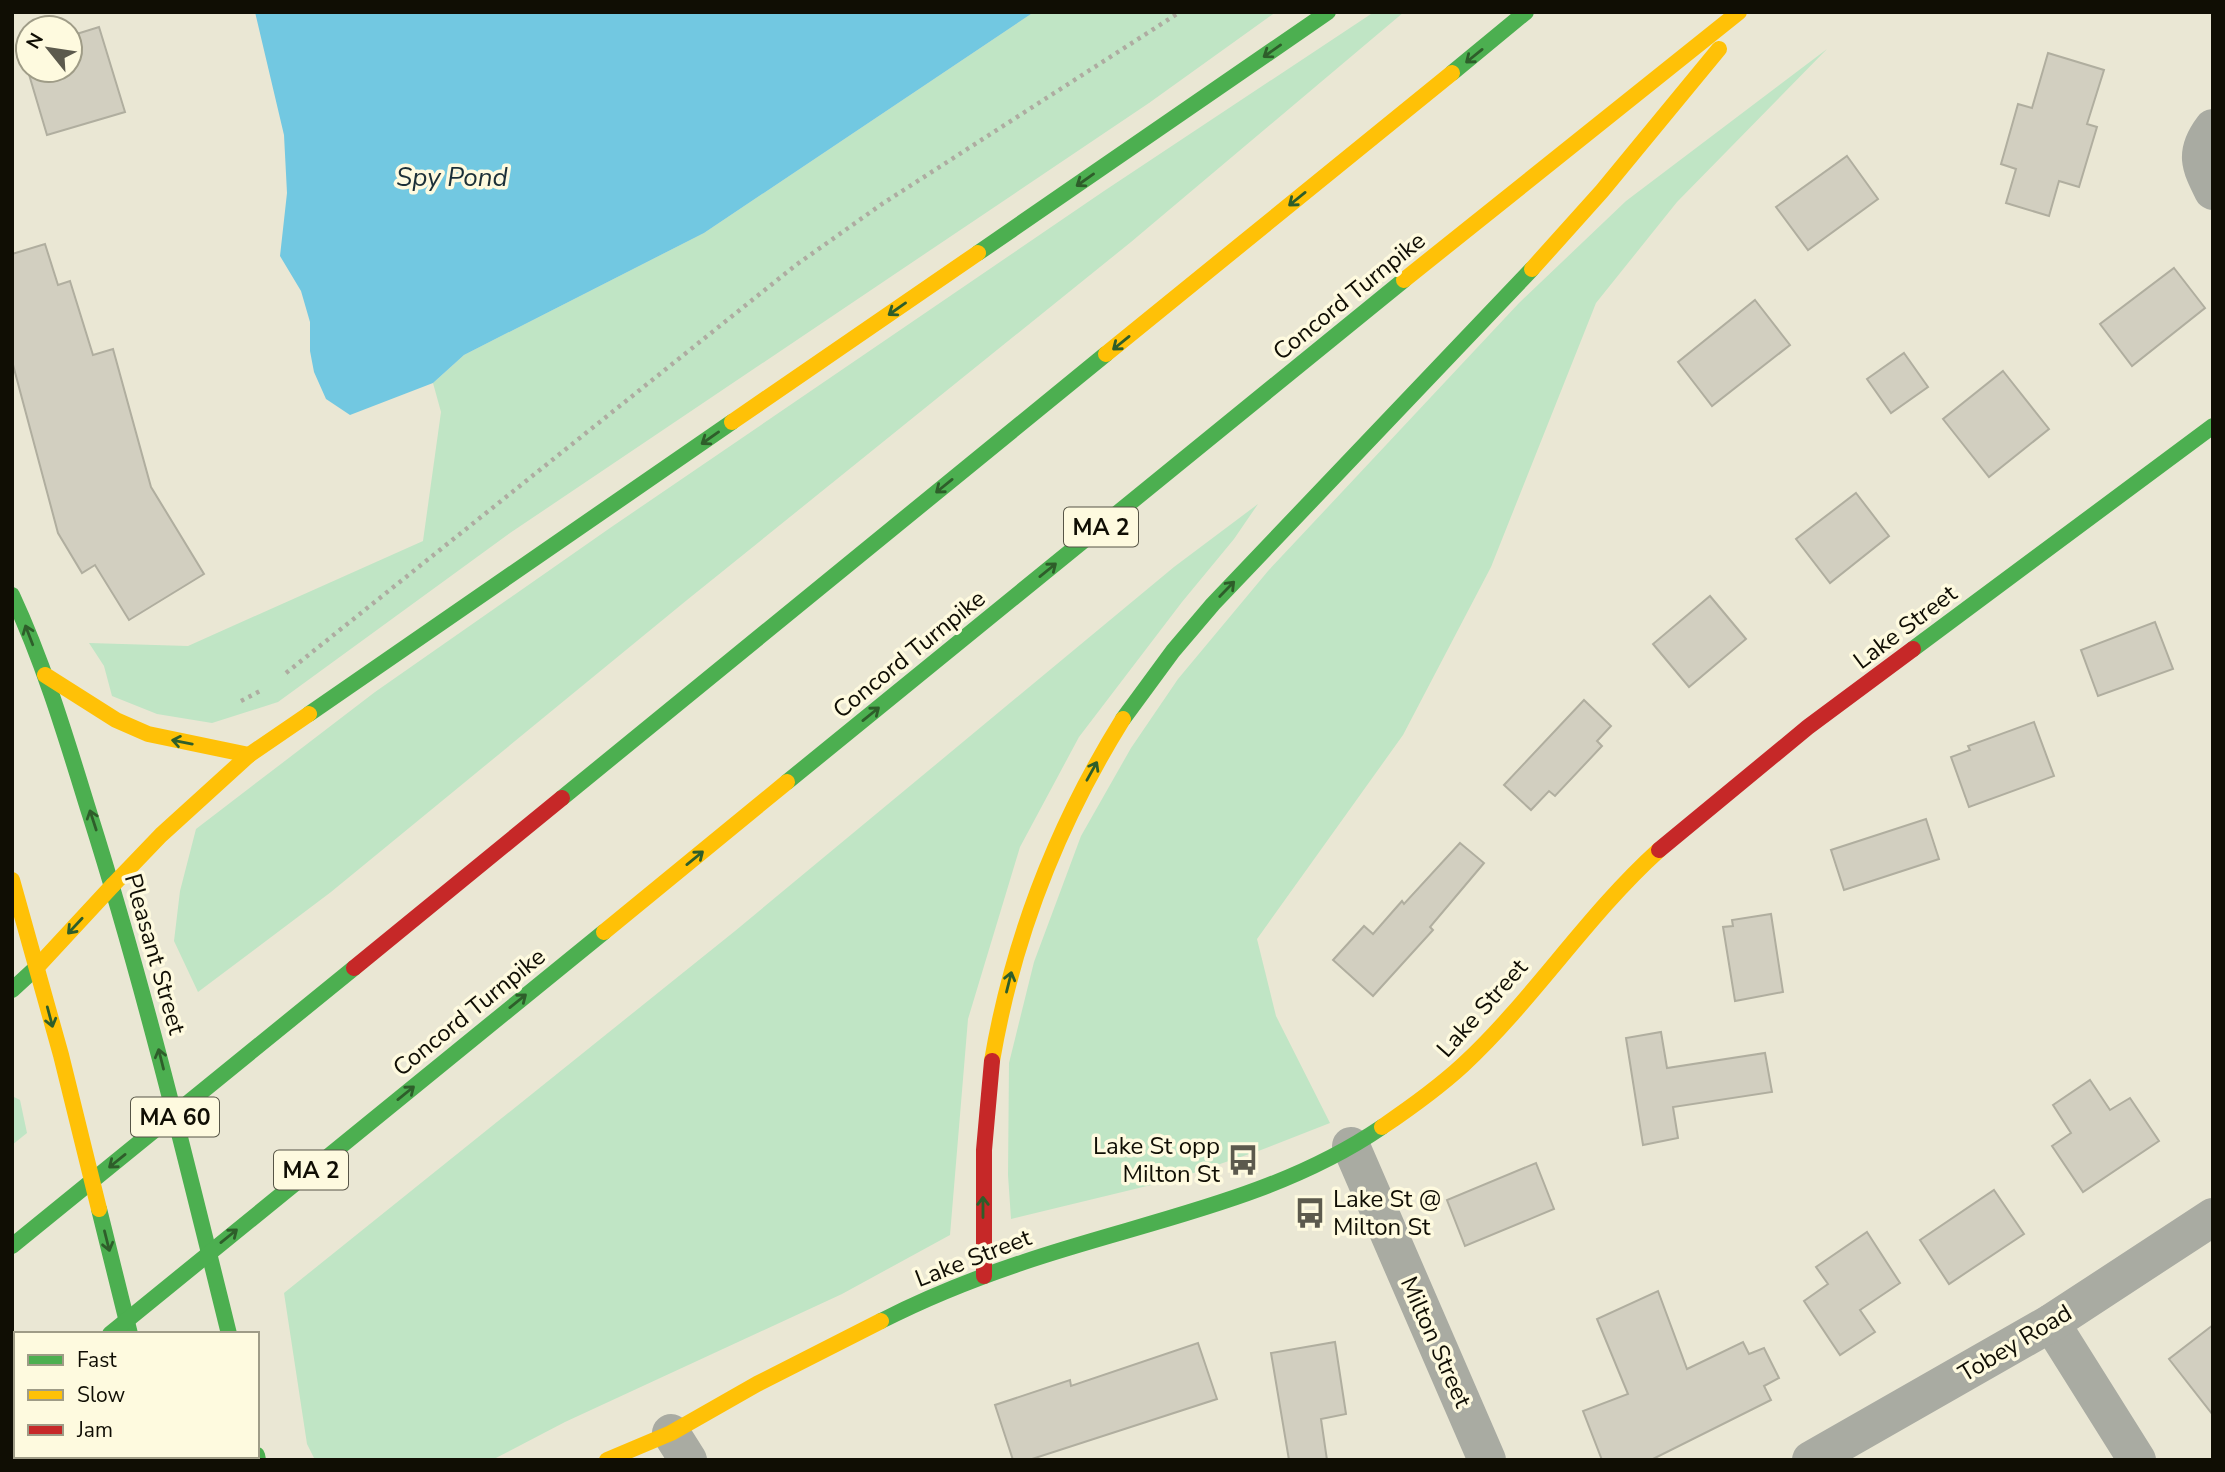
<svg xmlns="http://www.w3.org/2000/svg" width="2225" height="1472" font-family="'Nunito Sans',sans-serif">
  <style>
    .green { fill: #c0e5c5 }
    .water { fill: #72c8e1 }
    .building { fill: #d2cfc0; stroke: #b0ae9f; stroke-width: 2 }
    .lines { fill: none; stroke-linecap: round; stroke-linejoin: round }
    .path { stroke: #aeaca1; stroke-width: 4.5; stroke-dasharray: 3.5 5; stroke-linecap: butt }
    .street { stroke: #a9aba2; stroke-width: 38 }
    .fast { stroke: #4caf50; stroke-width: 16 }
    .slow { stroke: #ffc107; stroke-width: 16 }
    .jam { stroke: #c62828; stroke-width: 16 }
    .oneway { stroke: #2e5e2a }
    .labels { text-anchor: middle; stroke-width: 7; stroke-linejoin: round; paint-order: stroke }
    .shield { fill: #fefadf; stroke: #575546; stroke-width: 2 }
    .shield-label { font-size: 23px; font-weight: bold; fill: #100e04 }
    .street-label { font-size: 24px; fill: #100e04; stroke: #fefadf }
    .poi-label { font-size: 24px; fill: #100e04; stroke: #fefadf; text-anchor: end }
    .water-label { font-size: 26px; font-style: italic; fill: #1b2f38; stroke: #fefadf }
  </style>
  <rect width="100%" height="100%" fill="#eae7d4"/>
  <!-- green -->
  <g class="green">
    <path d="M1034 12H1276L1149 103 510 533 278 702 212 723 157 714 112 696 104 666 89 643 188 646 423 541 441 412 433 383 464 355 704 233Z"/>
    <path d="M1374 12H1404L1131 242 687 600 331 892 198 992 174 941 180 891 196 829 375 692 610 528 1104 191Z"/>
    <path d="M1827 49 1677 202 1596 303 1491 567 1403 735 1257 939 1276 1016 1330 1123 1261 1150 1176 1179 1011 1219 1008 1175 1009 1063 1034 962 1081 836 1131 748 1178 679 1268 571 1519 303 1626 201Z"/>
    <path d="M1258 504 1234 539 1182 602 1079 737 1020 847 968 1019 950 1235 842 1294 565 1422 492 1460H315L307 1444 284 1293 735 931 1174 567Z"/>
    <path d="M12 1096 20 1100 27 1133 12 1145Z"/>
  </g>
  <!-- water -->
  <path class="water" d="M255 12H1034L704 233 464 355 433 383 350 415 326 399 314 372 310 351V322L301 291 280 256 287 193 284 135Z"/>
  <!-- building -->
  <g class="building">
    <path d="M99 27 125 112 47 135 22 51 28 49V70H70V36Z"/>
    <path d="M2048 53 2104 70 2087 124 2097 127 2079 187 2059 181 2049 216 2006 203 2016 169 2001 164 2018 104 2032 108Z"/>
    <path d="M1847 156 1878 199 1808 250 1776 207Z"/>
    <path d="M45 244 58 285 70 281 93 355 113 349 151 487 204 574 129 620 95 565 82 573 58 533 12 361V254Z"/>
    <path d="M2174 268 2205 308 2132 366 2100 324Z"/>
    <path d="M1755 300 1790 345 1712 406 1678 362Z"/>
    <path d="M1904 353 1928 387 1891 413 1867 379Z"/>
    <path d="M2003 371 2049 429 1989 477 1943 419Z"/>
    <path d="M1856 493 1889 536 1830 583 1796 539Z"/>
    <path d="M1710 596 1746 639 1689 687 1653 644Z"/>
    <path d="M2155 622 2173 669 2098 696 2081 650Z"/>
    <path d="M1584 700 1611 726 1597 741 1602 746 1555 796 1549 791 1531 810 1504 785Z"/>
    <path d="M2034 722 2054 776 1969 807 1951 757 1970 750 1968 746Z"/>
    <path d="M1926 819 1939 859 1844 890 1831 850Z"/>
    <path d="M1460 843 1484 863 1430 927 1433 930 1373 996 1333 960 1364 926 1373 934 1402 901 1404 904Z"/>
    <path d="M1771 914 1783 992 1735 1001 1723 927 1733 926 1732 920Z"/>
    <path d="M1661 1032 1667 1068 1765 1053 1772 1092 1673 1107 1678 1138 1643 1145 1626 1038Z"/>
    <path d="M2090 1080 2110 1110 2130 1098 2159 1141 2083 1192 2052 1146 2071 1133 2053 1105Z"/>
    <path d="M1536 1163 1554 1209 1465 1246 1447 1200Z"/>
    <path d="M1994 1190 2024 1234 1949 1284 1920 1240Z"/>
    <path d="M1867 1232 1900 1283 1860 1310 1875 1332 1840 1355 1804 1301 1828 1284 1816 1267Z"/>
    <path d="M1658 1291 1687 1369 1743 1342 1749 1354 1764 1348 1779 1378 1764 1386 1771 1400 1651 1460H1602L1583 1411 1628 1394 1597 1319Z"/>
    <path d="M2213 1325V1415L2169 1359Z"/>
    <path d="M1335 1342 1346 1414 1321 1419 1327 1460H1289L1271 1353Z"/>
    <path d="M1198 1343 1217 1399 1029 1460H1013L995 1405 1070 1380 1071 1386Z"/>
  </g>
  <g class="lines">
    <!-- path -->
    <g class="path">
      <path d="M286 673 796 265 882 204 1180 12"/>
      <path d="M241 701 262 690"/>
    </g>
    <!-- street -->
    <g class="street">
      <path d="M2213 128C2194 153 2200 165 2213 191"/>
      <path d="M1351 1146 1487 1460"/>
      <path d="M2051 1323 2137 1460"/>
      <path d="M671 1433 688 1460"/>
      <path d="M1811 1460 2051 1323 2213 1217"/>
    </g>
    <!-- fast -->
    <g class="fast">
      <path d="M1452 73 1526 12"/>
      <path d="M978 253 1328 12"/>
      <path d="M12 595C45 666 67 741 90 815 144 986 186 1160 229 1334"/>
      <path d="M1913 649 2213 426"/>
      <path d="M309 714 732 422"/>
      <path d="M1123 719 1173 651 1213 604 1532 269"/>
      <path d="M787 782 1404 280"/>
      <path d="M562 798 1106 354"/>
      <path d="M12 990 37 967"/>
      <path d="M99 1209 130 1334"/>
      <path d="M12 1246 354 968"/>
      <path d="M881 1321C926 1298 976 1278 1024 1262 1145 1221 1275 1200 1382 1127"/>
      <path d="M110 1334 604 932"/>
      <path d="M12 1413 16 1410"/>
      <path d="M257 1455 258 1460"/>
    </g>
    <!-- slow -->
    <g class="slow">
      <path d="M1532 269 1602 191 1719 49"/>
      <path d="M1404 280 1739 12"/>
      <path d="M1106 354 1452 73"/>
      <path d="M732 422 978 253"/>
      <path d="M45 675 116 720 148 734 249 755"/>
      <path d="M12 880 61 1055 99 1209"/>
      <path d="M113 885 161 835 249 755 309 714"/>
      <path d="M604 932 787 782"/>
      <path d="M37 967 113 885"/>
      <path d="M992 1061C1013 938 1057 825 1123 719"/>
      <path d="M1382 1127C1410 1108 1438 1088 1463 1065 1534 999 1587 915 1659 850"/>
      <path d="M607 1460 671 1433 757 1384 881 1321"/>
    </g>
    <!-- jam -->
    <g class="jam">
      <path d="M1659 850 1808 727 1913 649"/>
      <path d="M354 968 562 798"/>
      <path d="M984 1276V1150L992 1061"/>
      <path d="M160 1456 161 1460"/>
    </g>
  </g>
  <!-- one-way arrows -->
  <defs><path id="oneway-shaft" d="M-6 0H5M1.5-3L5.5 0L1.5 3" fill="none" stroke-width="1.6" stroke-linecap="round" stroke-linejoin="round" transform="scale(1.75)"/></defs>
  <g class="oneway">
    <use href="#oneway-shaft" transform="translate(1272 51) rotate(145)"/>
    <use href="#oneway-shaft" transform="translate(1474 56) rotate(141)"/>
    <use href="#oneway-shaft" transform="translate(1085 180) rotate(145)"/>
    <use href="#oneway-shaft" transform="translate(1297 199) rotate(141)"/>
    <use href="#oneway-shaft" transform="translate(897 309) rotate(145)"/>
    <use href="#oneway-shaft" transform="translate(1121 343) rotate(141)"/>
    <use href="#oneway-shaft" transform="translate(710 438) rotate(145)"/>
    <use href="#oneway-shaft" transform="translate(944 486) rotate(141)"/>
    <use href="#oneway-shaft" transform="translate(1048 570) rotate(-39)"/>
    <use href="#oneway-shaft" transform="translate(1227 589) rotate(-46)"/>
    <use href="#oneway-shaft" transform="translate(29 635) rotate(-111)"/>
    <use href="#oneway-shaft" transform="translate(871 714) rotate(-39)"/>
    <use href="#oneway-shaft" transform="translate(182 742) rotate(-169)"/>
    <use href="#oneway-shaft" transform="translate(1092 771) rotate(-61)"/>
    <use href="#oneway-shaft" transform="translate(93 820) rotate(-108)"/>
    <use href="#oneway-shaft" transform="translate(695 858) rotate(-39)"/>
    <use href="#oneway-shaft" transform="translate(75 926) rotate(133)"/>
    <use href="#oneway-shaft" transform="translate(1009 982) rotate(-76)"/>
    <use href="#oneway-shaft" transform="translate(518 1001) rotate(-39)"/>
    <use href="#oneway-shaft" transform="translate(50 1017) rotate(75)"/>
    <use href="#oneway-shaft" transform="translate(161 1059) rotate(-104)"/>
    <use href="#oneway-shaft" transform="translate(406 1093) rotate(-39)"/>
    <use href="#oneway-shaft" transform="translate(117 1161) rotate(141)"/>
    <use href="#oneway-shaft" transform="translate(983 1207) rotate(-90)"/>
    <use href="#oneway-shaft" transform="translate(229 1236) rotate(-39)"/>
    <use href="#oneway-shaft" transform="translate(107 1241) rotate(76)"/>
  </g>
  <!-- icons -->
  <defs>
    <symbol id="bus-bare" viewBox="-9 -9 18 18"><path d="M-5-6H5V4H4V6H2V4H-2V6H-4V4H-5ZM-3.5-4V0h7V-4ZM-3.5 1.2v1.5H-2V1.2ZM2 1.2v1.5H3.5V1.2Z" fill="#5c5a4d" stroke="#fefadf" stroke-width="2.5" paint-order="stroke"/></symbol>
  </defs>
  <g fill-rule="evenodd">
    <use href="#bus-bare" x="1221" y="1138" width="44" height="44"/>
    <use href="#bus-bare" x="1288" y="1191" width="44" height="44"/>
  </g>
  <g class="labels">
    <!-- shield labels -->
    <g class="shield">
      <rect x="1064" y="507.5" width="74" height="39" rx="5"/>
      <rect x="131" y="1097.5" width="88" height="39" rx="5"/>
      <rect x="274" y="1150.5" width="74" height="39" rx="5"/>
    </g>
    <g class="shield-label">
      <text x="1101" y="535">MA 2</text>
      <text x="175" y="1125">MA 60</text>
      <text x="311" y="1178">MA 2</text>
    </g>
    <!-- street labels -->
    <g class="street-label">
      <text transform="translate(1349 296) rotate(-39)" y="8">Concord Turnpike</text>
      <text transform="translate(1905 627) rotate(-37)" y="8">Lake Street</text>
      <text transform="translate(909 654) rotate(-39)" y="8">Concord Turnpike</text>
      <text transform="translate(155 954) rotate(74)" y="8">Pleasant Street</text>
      <text transform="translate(1482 1008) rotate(-48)" y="8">Lake Street</text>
      <text transform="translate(469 1012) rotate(-39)" y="8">Concord Turnpike</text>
      <text transform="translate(973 1258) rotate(-21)" y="8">Lake Street</text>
      <text transform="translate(1436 1342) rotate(66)" y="8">Milton Street</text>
      <text transform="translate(2015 1343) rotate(-31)" y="8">Tobey Road</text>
    </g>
    <!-- poi labels -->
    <g class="poi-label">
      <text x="1220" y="1154">Lake St opp<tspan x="1220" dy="28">Milton St</tspan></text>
      <text x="1333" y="1207" text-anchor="start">Lake St @<tspan x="1333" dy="28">Milton St</tspan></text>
    </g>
    <!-- water labels -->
    <g class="water-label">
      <text x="452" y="186">Spy Pond</text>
    </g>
  </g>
  <!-- border -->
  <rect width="2225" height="1472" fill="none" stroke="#100e04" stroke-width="28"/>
  <!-- legend -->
  <rect x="14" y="1332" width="245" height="126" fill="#fefadf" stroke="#9f9c87" stroke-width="2"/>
  <rect x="28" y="1355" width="35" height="10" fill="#4caf50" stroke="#9f9c87" stroke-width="2"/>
  <text x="77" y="1367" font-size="21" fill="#100e04">Fast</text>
  <rect x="28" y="1390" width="35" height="10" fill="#ffc107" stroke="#9f9c87" stroke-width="2"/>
  <text x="77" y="1402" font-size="21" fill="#100e04">Slow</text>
  <rect x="28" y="1425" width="35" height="10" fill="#c62828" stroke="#9f9c87" stroke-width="2"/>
  <text x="77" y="1437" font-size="21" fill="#100e04">Jam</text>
  <!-- north arrow -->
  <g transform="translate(49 49) rotate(300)"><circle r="33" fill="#fefadf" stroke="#9f9c87" stroke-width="2"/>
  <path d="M0-5L12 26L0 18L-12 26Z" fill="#5c5a4d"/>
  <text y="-10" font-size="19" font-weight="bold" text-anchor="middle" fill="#100e04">N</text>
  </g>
</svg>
